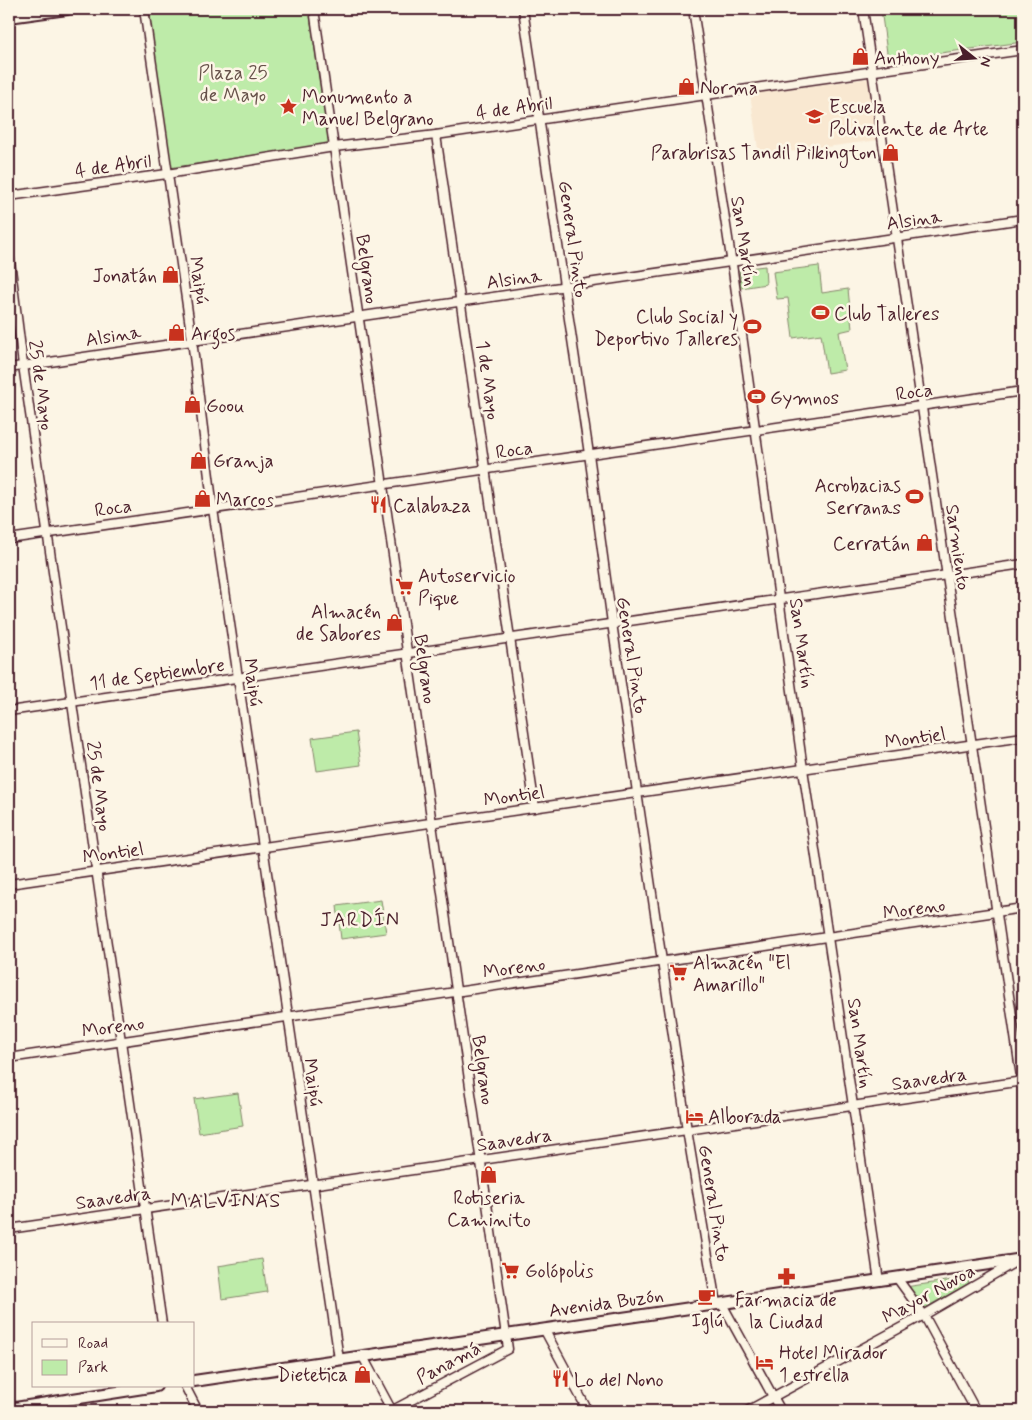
<svg xmlns="http://www.w3.org/2000/svg" width="1032" height="1420" font-family="Mynerve,sans-serif">
  <style>
    .built { fill: #f9e8d1 }
    .green { fill: #beeba9; stroke: #84856a }
    .lines { fill: none; stroke-linecap: round; stroke-linejoin: round }
    .street-casing { stroke: #4a1f2b; stroke-width: 11 }
    .secondary-casing { stroke: #4a1f2b; stroke-width: 14 }
    .street { stroke: #fcf5e5; stroke-width: 8 }
    .secondary { stroke: #fcf5e5; stroke-width: 10 }
    .labels { text-anchor: middle; stroke-width: 5; stroke-linejoin: round; paint-order: stroke }
    .poi-label { font-size: 19px; fill: #4a1f2b; stroke: #fcf5e5; text-anchor: start }
    .park-label { font-size: 19px; fill: #67524a; stroke: #fcf5e5 }
    .street-label { font-size: 19px; fill: #4a1f2b; stroke: #fcf5e5 }
    .neighbourhood-label { font-size: 20px; letter-spacing: 1px; fill: #4a1f2b; stroke: #fcf5e5 }
  </style>
  <rect width="100%" height="100%" fill="#fcf5e5"/>
  <filter id="ink" filterUnits="userSpaceOnUse"><feTurbulence type="fractalNoise" baseFrequency=".02" numOctaves="2"/><feDisplacementMap in="SourceGraphic" scale="10" xChannelSelector="R" yChannelSelector="G"/><feConvolveMatrix kernelMatrix="1 2 1 2 8 2 1 2 1" color-interpolation-filters="sRGB"/></filter>
  <g filter="url(#ink)">
    <!-- built -->
    <path class="built" d="M871 78 879 140 759 156 750 94Z"/>
    <!-- green -->
    <g class="green">
      <path d="M149 9H309L329 144 169 168Z"/>
      <path d="M881 9H1023V42L888 60Z"/>
      <path d="M765 266 766 284 741 288 739 269Z"/>
      <path d="M819 266 822 293 848 289 852 329 839 332 845 370 827 373 821 334 793 338 788 298 777 299 773 272Z"/>
      <path d="M356 732 361 765 317 771 312 738Z"/>
      <path d="M381 900 386 933 341 939 337 906Z"/>
      <path d="M238 1093 243 1126 199 1133 194 1099Z"/>
      <path d="M262 1259 267 1292 222 1299 218 1266Z"/>
      <path d="M967 1278 969 1283 923 1309 905 1287Z"/>
    </g>
    <g class="lines">
      <defs>
        <g id="street">
          <path d="M144 9 192 340 213 509 339 1359"/>
          <path d="M314 9 508 1349 391 1411"/>
          <path d="M523 9 589 454 612 623 687 1130 716 1304"/>
          <path d="M693 9 733 271 803 769 879 1281"/>
          <path d="M863 9 1023 1090"/>
          <path d="M436 135 535 808"/>
          <path d="M9 196 167 174 334 147 436 135 706 95 1023 50"/>
          <path d="M9 253 23 365 162 1324"/>
          <path d="M9 368 1023 219"/>
          <path d="M9 539 1023 391"/>
          <path d="M9 711 1023 564"/>
          <path d="M9 884 1023 737"/>
          <path d="M9 1058 1023 908"/>
          <path d="M9 1229 1023 1081"/>
          <path d="M897 1278 924 1315 976 1411"/>
          <path d="M722 1304 781 1411"/>
          <path d="M544 1329 588 1411"/>
          <path d="M362 1355 392 1411"/>
          <path d="M185 1386 198 1411"/>
          <path d="M747 1411 924 1315 1017 1261"/>
        </g>
        <g id="secondary">
          <path d="M9 17 67 9"/>
          <path d="M194 1381 1023 1259"/>
          <path d="M9 1409 156 1386"/>
        </g>
      </defs>
      <!-- street casing -->
      <use href="#street" class="street-casing"/>
      <!-- secondary casing -->
      <use href="#secondary" class="secondary-casing"/>
      <!-- street -->
      <use href="#street" class="street"/>
      <!-- secondary -->
      <use href="#secondary" class="secondary"/>
    </g>
  </g>
  <!-- icons -->
  <defs>
    <symbol id="shop-bare" viewBox="-9 -9 18 18"><path d="M-5-2.5h2.3a2.7 3.5 0 0 1 5.4 0H5L5.5 6h-11ZM-1.5-2.5h3a1.5 2.3 0 0 0-3 0Z" fill="#c8321e" stroke="#fcf5e5" stroke-width="2.5" paint-order="stroke"/></symbol>
    <symbol id="sight-bare" viewBox="-9 -9 18 18"><path d="M0-6L1.8-2.2L6-1.7L2.9 1.2L3.7 5.4L0 3.3L-3.7 5.4L-2.9 1.2L-6-1.7L-1.8-2.2Z" fill="#c8321e" stroke="#fcf5e5" stroke-width="2.5" paint-order="stroke"/></symbol>
    <symbol id="school-bare" viewBox="-9 -9 18 18"><path d="M0-5L7-2L0 1L-7-2ZM-4 1L0 2.5L4 1V4Q0 6-4 4Z" fill="#c8321e" stroke="#fcf5e5" stroke-width="2.5" paint-order="stroke"/></symbol>
    <symbol id="stadium-bare" viewBox="-9 -9 18 18"><path d="M0-5a6.5 5 0 1 0 0 10a6.5 5 0 1 0 0-10ZM-3.5-1.8h7v3.6h-7Z" fill="#c8321e" stroke="#fcf5e5" stroke-width="2.5" paint-order="stroke"/></symbol>
    <symbol id="restaurant-bare" viewBox="-9 -9 18 18"><path d="M-5-6h1v4h1v-4h1v4h1v-4h1v5L-1.5 .5V6h-2V.5L-5-1ZM5-6V6H3V1.5H1.5Q1.5-4 5-6Z" fill="#c8321e" stroke="#fcf5e5" stroke-width="2.5" paint-order="stroke"/></symbol>
    <symbol id="supermarket-bare" viewBox="-9 -9 18 18"><path d="M-6-5.5h2.5l.6 2H6L4.5 2H-2.5L-4.4-4H-6ZM-1.5 3.2a1.3 1.3 0 1 0 .1 0ZM3 3.2a1.3 1.3 0 1 0 .1 0Z" fill="#c8321e" stroke="#fcf5e5" stroke-width="2.5" paint-order="stroke"/></symbol>
    <symbol id="hotel-bare" viewBox="-9 -9 18 18"><path d="M-6-4.5h1.5V1H6V5H4.5V3h-9V5H-6ZM-4 0a1.8 1.8 0 1 1 3.6 0ZM.5 0V-2.5h3Q6-2.5 6 0Z" fill="#c8321e" stroke="#fcf5e5" stroke-width="2.5" paint-order="stroke"/></symbol>
    <symbol id="pharmacy-bare" viewBox="-9 -9 18 18"><path d="M-2-6h4v4h4v4h-4v4h-4v-4h-4v-4h4Z" fill="#c8321e" stroke="#fcf5e5" stroke-width="2.5" paint-order="stroke"/></symbol>
    <symbol id="cafe-bare" viewBox="-9 -9 18 18"><path d="M-5.5-4.5H6V0H3Q3 3.5 0 3.5H-2.5Q-5.5 3.5-5.5 0ZM3-3.2v2h1.7v-2ZM-6 4.5H4V6H-6Z" fill="#c8321e" stroke="#fcf5e5" stroke-width="2.5" paint-order="stroke"/></symbol>
  </defs>
  <g fill-rule="evenodd">
    <use href="#shop-bare" x="848" y="44" width="25" height="25"/>
    <use href="#shop-bare" x="674" y="74" width="25" height="25"/>
    <use href="#sight-bare" x="276" y="94" width="25" height="25"/>
    <use href="#school-bare" x="802" y="104" width="25" height="25"/>
    <use href="#shop-bare" x="878" y="140" width="25" height="25"/>
    <use href="#shop-bare" x="158" y="262" width="25" height="25"/>
    <use href="#stadium-bare" x="808" y="300" width="25" height="25"/>
    <use href="#stadium-bare" x="740" y="314" width="25" height="25"/>
    <use href="#shop-bare" x="164" y="320" width="25" height="25"/>
    <use href="#stadium-bare" x="744" y="384" width="25" height="25"/>
    <use href="#shop-bare" x="180" y="392" width="25" height="25"/>
    <use href="#shop-bare" x="186" y="448" width="25" height="25"/>
    <use href="#stadium-bare" x="902" y="484" width="25" height="25"/>
    <use href="#shop-bare" x="190" y="486" width="25" height="25"/>
    <use href="#restaurant-bare" x="366" y="492" width="25" height="25"/>
    <use href="#shop-bare" x="912" y="530" width="25" height="25"/>
    <use href="#supermarket-bare" x="392" y="574" width="25" height="25"/>
    <use href="#shop-bare" x="382" y="610" width="25" height="25"/>
    <use href="#supermarket-bare" x="666" y="960" width="25" height="25"/>
    <use href="#hotel-bare" x="682" y="1104" width="25" height="25"/>
    <use href="#shop-bare" x="476" y="1162" width="25" height="25"/>
    <use href="#supermarket-bare" x="498" y="1258" width="25" height="25"/>
    <use href="#pharmacy-bare" x="774" y="1264" width="25" height="25"/>
    <use href="#cafe-bare" x="694" y="1284" width="25" height="25"/>
    <use href="#hotel-bare" x="752" y="1350" width="25" height="25"/>
    <use href="#shop-bare" x="350" y="1362" width="25" height="25"/>
    <use href="#restaurant-bare" x="548" y="1366" width="25" height="25"/>
  </g>
  <g class="labels">
    <!-- poi labels -->
    <g class="poi-label">
      <text x="874" y="64">Anthony</text>
      <text x="700" y="94">Norma</text>
      <text x="302" y="103">Monumento a<tspan x="302" dy="22">Manuel Belgrano</tspan></text>
      <text x="829" y="113">Escuela<tspan x="829" dy="22">Polivalente de Arte</tspan></text>
      <text x="877" y="159" text-anchor="end">Parabrisas Tandil Pilkington</text>
      <text x="157" y="282" text-anchor="end">Jonatán</text>
      <text x="834" y="320">Club Talleres</text>
      <text x="738" y="323" text-anchor="end">Club Social y<tspan x="738" dy="22">Deportivo Talleres</tspan></text>
      <text x="191" y="340">Argos</text>
      <text x="770" y="404">Gymnos</text>
      <text x="206" y="412">Goou</text>
      <text x="213" y="467">Granja</text>
      <text x="901" y="492" text-anchor="end">Acrobacias<tspan x="901" dy="22">Serranas</tspan></text>
      <text x="216" y="506">Marcos</text>
      <text x="393" y="512">Calabaza</text>
      <text x="910" y="550" text-anchor="end">Cerratán</text>
      <text x="418" y="582">Autoservicio<tspan x="418" dy="22">Pique</tspan></text>
      <text x="381" y="618" text-anchor="end">Almacén<tspan x="381" dy="22">de Sabores</tspan></text>
      <text x="693" y="969">Almacén "El<tspan x="693" dy="22">Amarillo"</tspan></text>
      <text x="708" y="1123">Alborada</text>
      <text x="489" y="1204" text-anchor="middle">Rotiseria<tspan x="489" dy="22">Caminito</tspan></text>
      <text x="525" y="1277">Golópolis</text>
      <text x="786" y="1306" text-anchor="middle">Farmacia de<tspan x="786" dy="22">la Ciudad</tspan></text>
      <text x="707" y="1327" text-anchor="middle">Iglú</text>
      <text x="779" y="1359">Hotel Mirador<tspan x="779" dy="22">1 estrella</tspan></text>
      <text x="348" y="1381" text-anchor="end">Dietetica</text>
      <text x="574" y="1386">Lo del Nono</text>
    </g>
    <!-- park labels -->
    <g class="park-label">
      <text x="233" y="79">Plaza 25<tspan x="233" dy="22">de Mayo</tspan></text>
    </g>
    <!-- street labels -->
    <g class="street-label">
      <text transform="translate(514 107) rotate(-8)" y="7">4 de Abril</text>
      <text transform="translate(113 165) rotate(-8)" y="7">4 de Abril</text>
      <text transform="translate(914 219) rotate(-8)" y="7">Alsina</text>
      <text transform="translate(574 239) rotate(82)" y="7">General Pinto</text>
      <text transform="translate(745 241) rotate(81)" y="7">San Martín</text>
      <text transform="translate(368 269) rotate(82)" y="7">Belgrano</text>
      <text transform="translate(514 278) rotate(-8)" y="7">Alsina</text>
      <text transform="translate(200 280) rotate(81)" y="7">Maipú</text>
      <text transform="translate(113 335) rotate(-9)" y="7">Alsina</text>
      <text transform="translate(489 380) rotate(82)" y="7">1 de Mayo</text>
      <text transform="translate(42 385) rotate(82)" y="7">25 de Mayo</text>
      <text transform="translate(914 391) rotate(-8)" y="7">Roca</text>
      <text transform="translate(514 449) rotate(-8)" y="7">Roca</text>
      <text transform="translate(113 507) rotate(-8)" y="7">Roca</text>
      <text transform="translate(959 547) rotate(82)" y="7">Sarmiento</text>
      <text transform="translate(803 643) rotate(82)" y="7">San Martín</text>
      <text transform="translate(633 655) rotate(81)" y="7">General Pinto</text>
      <text transform="translate(426 669) rotate(82)" y="7">Belgrano</text>
      <text transform="translate(157 673) rotate(-8)" y="7">11 de Septiembre</text>
      <text transform="translate(254 682) rotate(82)" y="7">Maipú</text>
      <text transform="translate(915 737) rotate(-8)" y="7">Montiel</text>
      <text transform="translate(100 786) rotate(82)" y="7">25 de Mayo</text>
      <text transform="translate(514 795) rotate(-8)" y="7">Montiel</text>
      <text transform="translate(113 852) rotate(-8)" y="7">Montiel</text>
      <text transform="translate(914 908) rotate(-8)" y="7">Moreno</text>
      <text transform="translate(514 967) rotate(-8)" y="7">Moreno</text>
      <text transform="translate(113 1026) rotate(-8)" y="7">Moreno</text>
      <text transform="translate(861 1043) rotate(82)" y="7">San Martín</text>
      <text transform="translate(484 1070) rotate(82)" y="7">Belgrano</text>
      <text transform="translate(929 1078) rotate(-8)" y="7">Saavedra</text>
      <text transform="translate(314 1082) rotate(82)" y="7">Maipú</text>
      <text transform="translate(514 1139) rotate(-8)" y="7">Saavedra</text>
      <text transform="translate(113 1197) rotate(-8)" y="7">Saavedra</text>
      <text transform="translate(715 1203) rotate(81)" y="7">General Pinto</text>
      <text transform="translate(928 1293) rotate(-29)" y="7">Mayor Novoa</text>
      <text transform="translate(606 1302) rotate(-8)" y="7">Avenida Buzón</text>
      <text transform="translate(448 1362) rotate(-28)" y="7">Panamá</text>
    </g>
    <!-- neighbourhood labels -->
    <g class="neighbourhood-label">
      <text x="360" y="926">JARDÍN</text>
      <text x="226" y="1207">MALVINAS</text>
    </g>
  </g>
  <!-- margin -->
  <rect width="1032" height="1420" fill="none" stroke="#fcf5e5" stroke-width="30"/>
  <rect x="15" y="15" width="1002" height="1390" fill="none" stroke="#4a1f2b" stroke-width="2" filter="url(#ink)"/>
  <!-- legend -->
  <rect x="32" y="1322" width="162" height="65" fill="#fcf5e5" stroke="#b59f9b"/>
  <rect x="42" y="1339" width="25" height="8" fill="#fcf5e5" stroke="#b59f9b"/>
  <text x="78" y="1348" font-size="15" fill="#4a1f2b">Road</text>
  <rect x="42" y="1360" width="25" height="15" fill="#beeba9" stroke="#b59f9b"/>
  <text x="78" y="1372" font-size="15" fill="#4a1f2b">Park</text>
  <!-- north arrow -->
  <g transform="translate(974 58) rotate(107)" stroke="#fcf5e5" stroke-width="4" paint-order="stroke">
  <path d="M0-4L9 19L0 12L-9 19Z" fill="#4a1f2b"/>
  <text y="-8" font-size="14" font-weight="bold" text-anchor="middle" fill="#4a1f2b">N</text>
  </g>
</svg>
